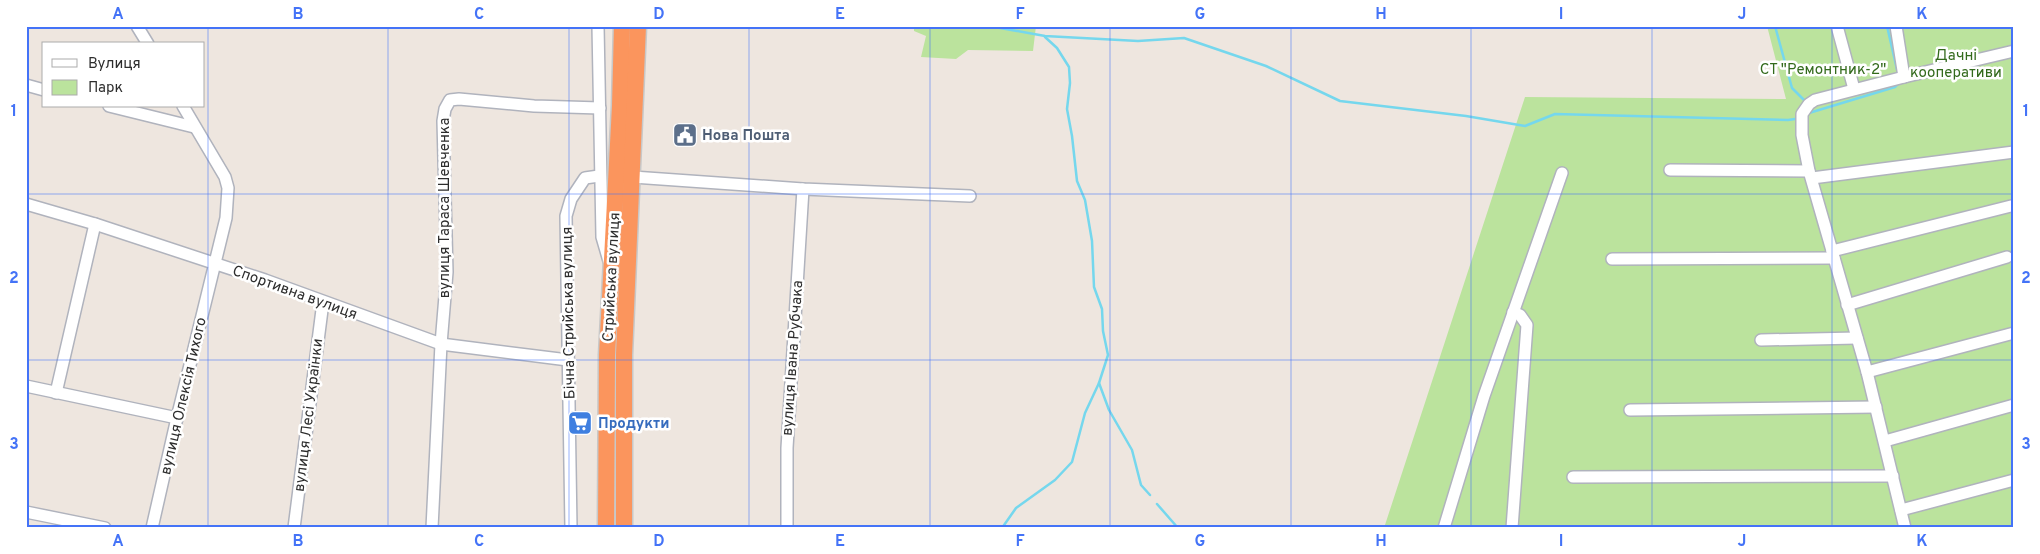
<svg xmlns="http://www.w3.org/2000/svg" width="2040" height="554" font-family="Overpass,sans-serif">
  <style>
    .green { fill: #bbe39d }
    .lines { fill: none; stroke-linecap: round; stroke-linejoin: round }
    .stream { stroke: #75d7ed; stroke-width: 2.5 }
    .minor-casing { stroke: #b0b3bd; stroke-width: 14 }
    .highway-casing { stroke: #c8c8c8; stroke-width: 19 }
    .minor { stroke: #fff; stroke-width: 11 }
    .highway { stroke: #fb955d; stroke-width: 16 }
    .grid { fill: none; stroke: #4473f7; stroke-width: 1; stroke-opacity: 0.55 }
    .labels { text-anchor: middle; stroke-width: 5; stroke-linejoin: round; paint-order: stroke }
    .park-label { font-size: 15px; fill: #336a1c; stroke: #fff }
    .service-label { font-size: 15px; font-weight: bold; fill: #4e5e75; stroke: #fff; text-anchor: start }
    .street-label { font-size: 15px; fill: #2d2d2d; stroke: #fff }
    .shop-label { font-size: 15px; font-weight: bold; fill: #366cbe; stroke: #fff; text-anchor: start }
    .neatline { fill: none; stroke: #4473f7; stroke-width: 2 }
    .grid-label { font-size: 16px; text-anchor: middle; font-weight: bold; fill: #4473f7 }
  </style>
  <rect width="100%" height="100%" fill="#eee6df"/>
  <!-- green -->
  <g class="green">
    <path d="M914 26H1036L1033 51 968 50 956 59 921 57 926 36 914 31Z"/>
    <path d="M1767 26H2014V528H1384L1525 97 1786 99Z"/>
    <rect x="612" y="357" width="5" height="171"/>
  </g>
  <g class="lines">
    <!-- stream -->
    <g class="stream">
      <path d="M989 26 1045 36 1138 41 1184 38 1266 66 1340 101 1466 116 1525 126 1555 114 1788 120 1795 119"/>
      <path d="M1775 26 1792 88 1804 100"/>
      <path d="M1887 26 1898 74"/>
      <path d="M1045 37 1057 48 1069 67 1070 83 1067 109 1072 136 1077 181 1085 200 1092 241 1094 287 1102 309 1103 331 1108 355 1099 383 1109 410 1132 450 1141 485 1150 495"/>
      <path d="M1809 113 1895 87 1899 83"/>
      <path d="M1157 504 1178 528"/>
      <path d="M1002 528 1016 508 1055 480 1072 462 1085 413 1099 383"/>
    </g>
    <defs>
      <g id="minor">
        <path d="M137 26 148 44"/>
        <path d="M598 26 602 237 609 261"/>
        <path d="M1837 26 1854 89"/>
        <path d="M1896 26 1904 77 1815 100 1809 104 1802 114V135L1809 171 1867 372 1905 528"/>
        <path d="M1904 77 2014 51"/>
        <path d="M26 85 44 90"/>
        <path d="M109 106 194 127"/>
        <path d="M1670 170 1809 171"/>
        <path d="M633 177 803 189 970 196"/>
        <path d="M1812 178 2014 152"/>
        <path d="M26 204 95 224 265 280 441 344 568 360"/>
        <path d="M1832 251 2011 206"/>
        <path d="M1612 259 1834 258"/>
        <path d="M1847 305 2007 257"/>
        <path d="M1761 340 1857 338"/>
        <path d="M1867 372 2014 333"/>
        <path d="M26 386 177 418"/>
        <path d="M56 393 95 224"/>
        <path d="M1630 410 1876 407"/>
        <path d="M1885 441 2014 405"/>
        <path d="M1573 477 1893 476"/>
        <path d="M1901 510 2014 480"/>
        <path d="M26 512 105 528"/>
        <path d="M152 528 177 418 226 218 228 188 225 177 183 106"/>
        <path d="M294 528 323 302"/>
        <path d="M432 528 441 344 447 272 443 121 445 109 450 100 459 99 534 106 600 108"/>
        <path d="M571 528 566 216 571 199 585 178 599 176"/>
        <path d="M787 528V448L803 189"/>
        <path d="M1444 528 1484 396 1562 173"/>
        <path d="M1512 528 1527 325 1520 315 1513 312"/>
      </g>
      <g id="highway">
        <path d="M606 528 607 355 620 106 622 26"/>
        <path d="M624 528V355L638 26"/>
      </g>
    </defs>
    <!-- minor casing -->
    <use href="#minor" class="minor-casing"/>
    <!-- highway casing -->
    <use href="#highway" class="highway-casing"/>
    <!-- minor -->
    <use href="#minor" class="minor"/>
    <!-- highway -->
    <use href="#highway" class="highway"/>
  </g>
  <!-- grid -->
  <path class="grid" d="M208 26V528M388 26V528M569 26V528M749 26V528M930 26V528M1110 26V528M1291 26V528M1471 26V528M1652 26V528M1832 26V528M26 194H2014M26 360H2014"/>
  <!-- icons -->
  <defs>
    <symbol id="civic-square" viewBox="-11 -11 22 22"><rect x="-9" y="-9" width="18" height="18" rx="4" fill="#5c6f8a" stroke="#fff"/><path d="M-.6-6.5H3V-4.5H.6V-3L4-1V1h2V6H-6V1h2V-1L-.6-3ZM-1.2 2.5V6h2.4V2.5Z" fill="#fff"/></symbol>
    <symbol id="supermarket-square" viewBox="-11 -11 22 22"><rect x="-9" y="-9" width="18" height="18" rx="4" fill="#3f7fe0" stroke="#fff"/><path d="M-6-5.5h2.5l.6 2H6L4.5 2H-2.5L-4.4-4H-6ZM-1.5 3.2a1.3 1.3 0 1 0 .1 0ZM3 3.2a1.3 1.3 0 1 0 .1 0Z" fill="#fff"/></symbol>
  </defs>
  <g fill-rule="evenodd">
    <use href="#civic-square" x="671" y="121" width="28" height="28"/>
    <use href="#supermarket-square" x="566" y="409" width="28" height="28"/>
  </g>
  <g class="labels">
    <!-- park labels -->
    <g class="park-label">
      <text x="1956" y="60">Дачні<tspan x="1956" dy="17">кооперативи</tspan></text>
      <text x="1823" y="74">СТ "Ремонтник-2"</text>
    </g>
    <!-- service labels -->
    <g class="service-label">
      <text x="702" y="140">Нова Пошта</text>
    </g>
    <!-- street labels -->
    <g class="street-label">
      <text transform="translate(444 208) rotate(-90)" y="5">вулиця Тараса Шевченка</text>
      <text transform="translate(611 277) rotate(-87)" y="5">Стрийська вулиця</text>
      <text transform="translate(295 292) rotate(20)" y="5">Спортивна вулиця</text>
      <text transform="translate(568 313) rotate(-91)" y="5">Бічна Стрийська вулиця</text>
      <text transform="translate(792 358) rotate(-86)" y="5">вулиця Івана Рубчака</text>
      <text transform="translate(183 396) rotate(-77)" y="5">вулиця Олексія Тихого</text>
      <text transform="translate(308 415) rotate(-83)" y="5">вулиця Лесі Українки</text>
    </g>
    <!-- shop labels -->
    <g class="shop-label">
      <text x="598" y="428">Продукти</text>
    </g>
  </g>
  <!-- border -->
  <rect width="2040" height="554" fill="none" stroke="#ffffff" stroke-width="55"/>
  <!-- legend -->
  <rect x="42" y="42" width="162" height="65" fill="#ffffff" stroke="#ababab"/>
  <rect x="52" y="59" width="25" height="8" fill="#ffffff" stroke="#ababab"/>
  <text x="88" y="68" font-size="15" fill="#2d2d2d">Вулиця</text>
  <rect x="52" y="80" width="25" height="15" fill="#bbe39d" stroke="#ababab"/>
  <text x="88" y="92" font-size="15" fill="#2d2d2d">Парк</text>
  <rect x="28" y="28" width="1984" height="498" class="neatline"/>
  <g class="grid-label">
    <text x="118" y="19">A</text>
    <text x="298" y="19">B</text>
    <text x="479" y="19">C</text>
    <text x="659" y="19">D</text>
    <text x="840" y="19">E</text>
    <text x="1020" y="19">F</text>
    <text x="1200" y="19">G</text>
    <text x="1381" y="19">H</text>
    <text x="1561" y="19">I</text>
    <text x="1742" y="19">J</text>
    <text x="1922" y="19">K</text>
    <text x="14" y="116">1</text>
    <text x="2026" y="116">1</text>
    <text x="14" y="283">2</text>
    <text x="2026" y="283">2</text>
    <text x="14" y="449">3</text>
    <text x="2026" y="449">3</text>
    <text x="118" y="546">A</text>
    <text x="298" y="546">B</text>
    <text x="479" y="546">C</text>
    <text x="659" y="546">D</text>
    <text x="840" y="546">E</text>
    <text x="1020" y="546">F</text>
    <text x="1200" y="546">G</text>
    <text x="1381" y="546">H</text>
    <text x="1561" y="546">I</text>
    <text x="1742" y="546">J</text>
    <text x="1922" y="546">K</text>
  </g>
</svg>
